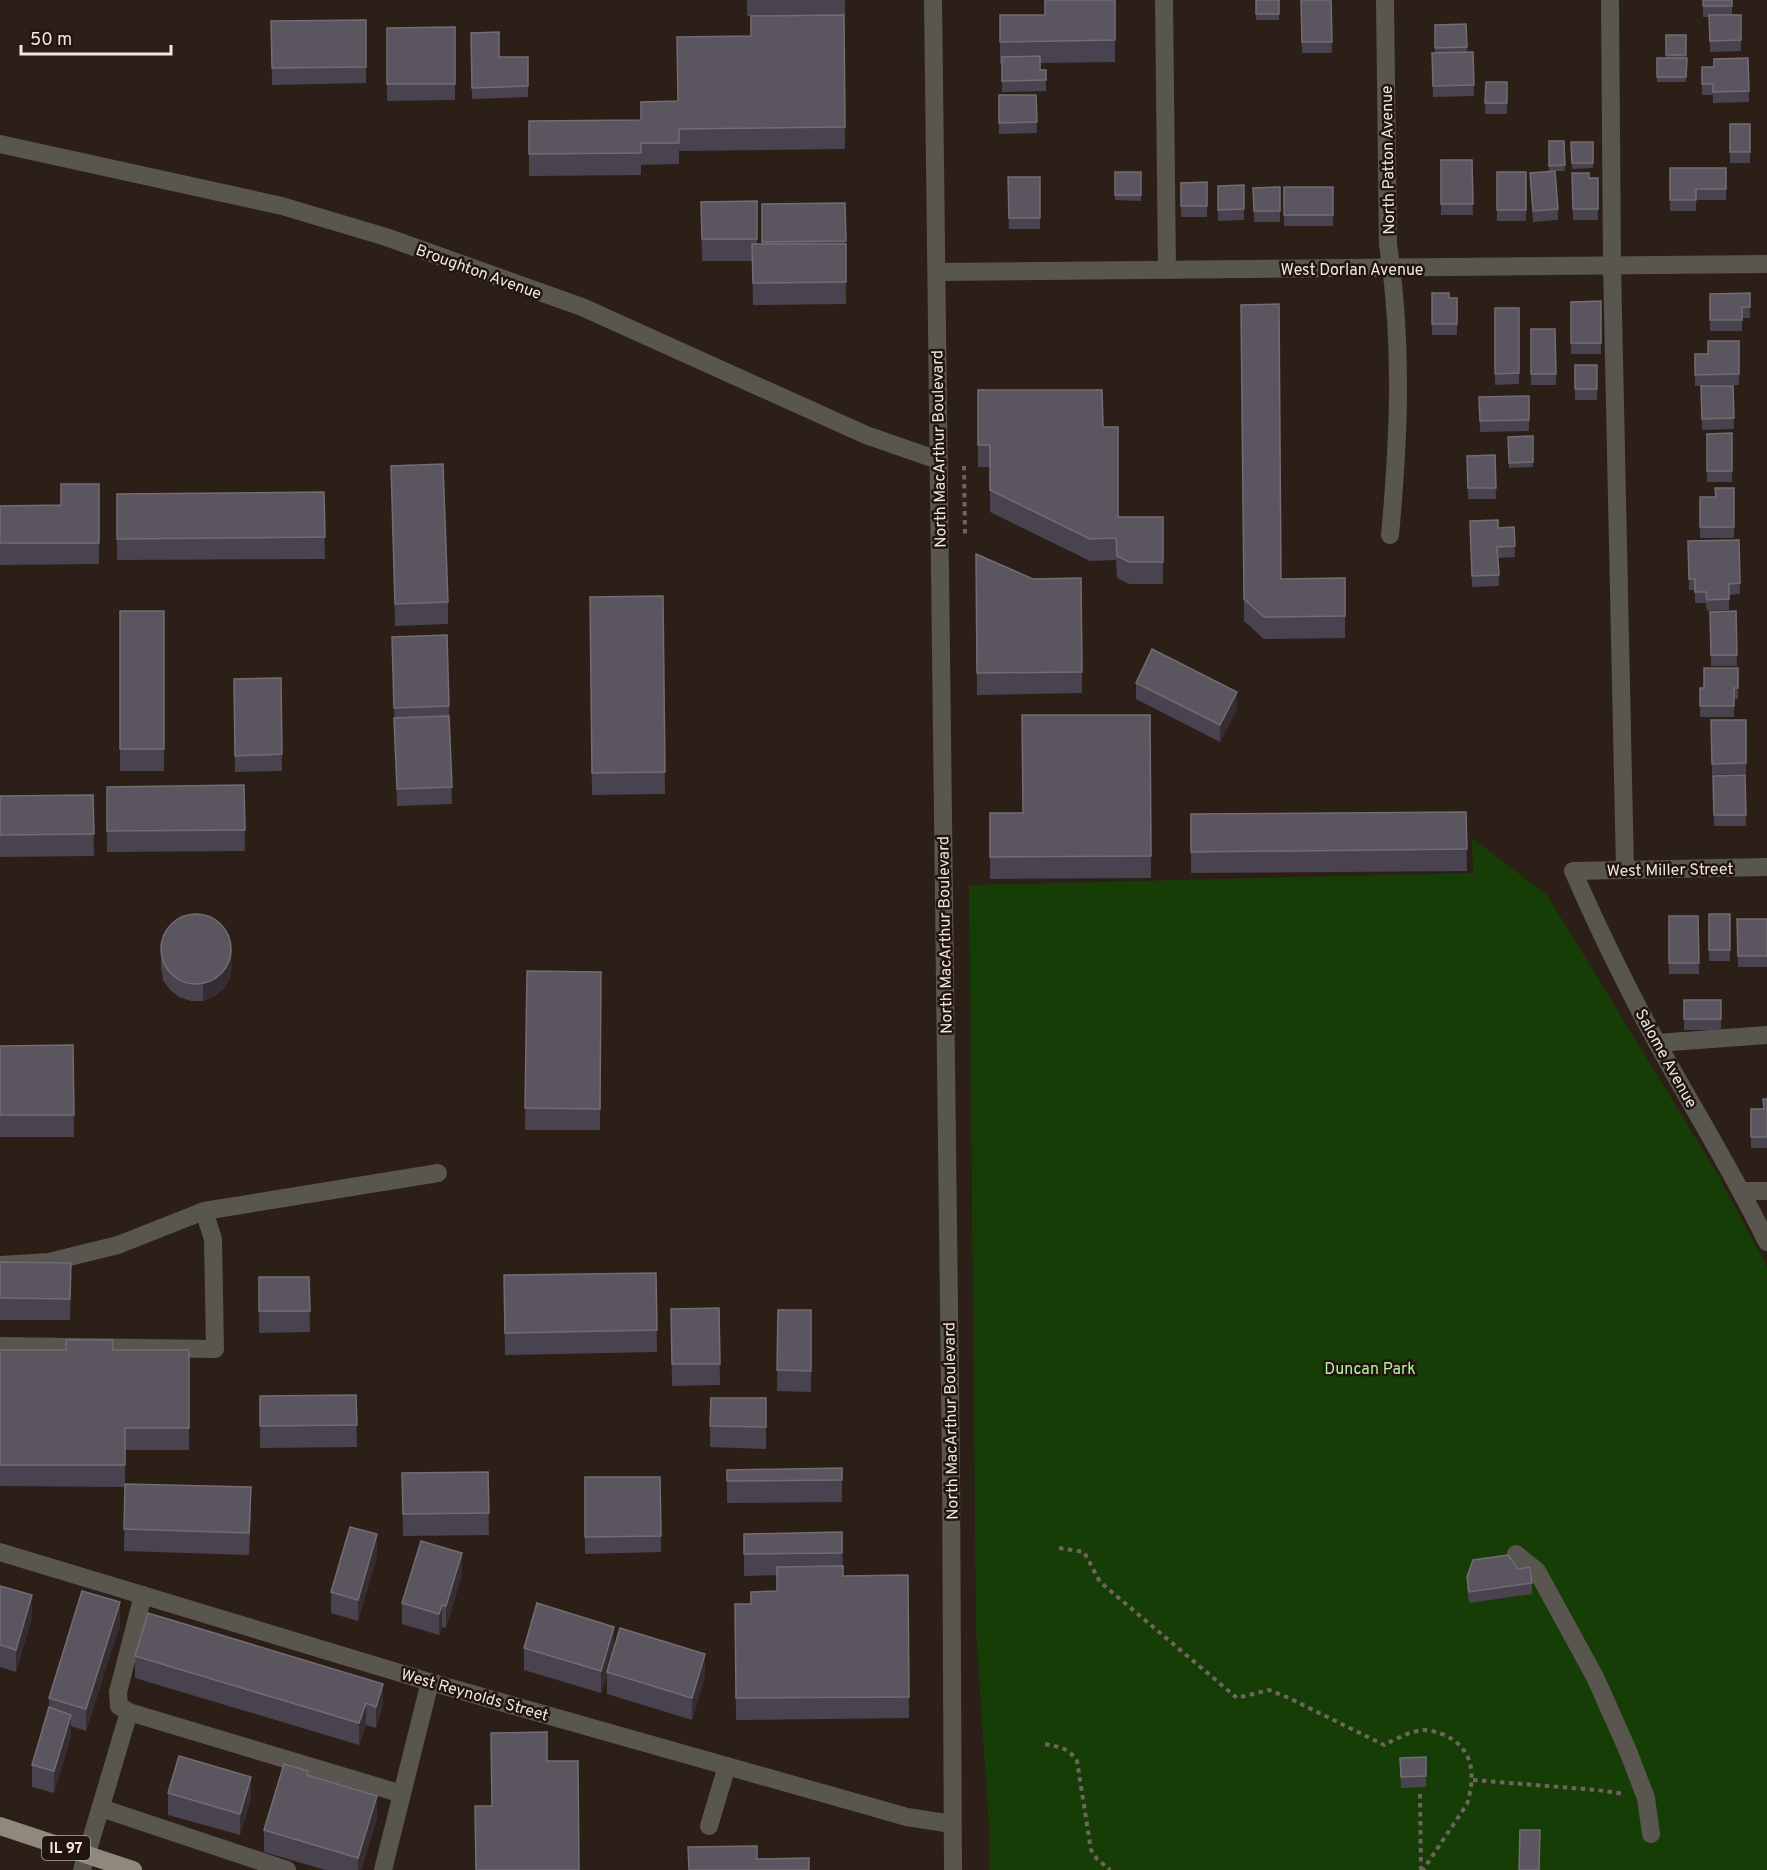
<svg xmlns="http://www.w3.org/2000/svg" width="1767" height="1870" font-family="Overpass,sans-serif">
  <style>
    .green { fill: #173d07 }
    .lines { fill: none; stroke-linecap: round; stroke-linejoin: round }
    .path { stroke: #70645e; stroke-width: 4; stroke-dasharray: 4.5 4.5; stroke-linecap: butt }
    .minor { stroke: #58564f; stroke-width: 18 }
    .major { stroke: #8e897c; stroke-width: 18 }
    .wall { fill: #49434f }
    .shaded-wall { fill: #362d32 }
    .building { fill: #5b555f; stroke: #726c73; stroke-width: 1.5 }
    .labels { text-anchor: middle; stroke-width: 5; stroke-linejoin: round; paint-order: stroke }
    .shield { fill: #22150f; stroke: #b2a7a2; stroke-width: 1.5 }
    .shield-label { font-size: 15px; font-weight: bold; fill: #efe6e1 }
    .street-label { font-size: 16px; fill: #efe6e1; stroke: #22150f }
    .park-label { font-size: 16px; fill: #b2f69b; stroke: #22150f }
  </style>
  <rect width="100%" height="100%" fill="#2c1f18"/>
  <!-- green -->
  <path class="green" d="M1472 838 1547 895 1717 1173 1767 1267V1870H989V1825L976 1630 969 885 1473 873Z"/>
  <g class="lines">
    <!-- path -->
    <g class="path">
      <path d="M964 466 965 534"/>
      <path d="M1059 1548 1084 1552 1100 1582 1237 1698 1269 1690 1289 1698 1384 1745C1396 1739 1410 1731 1424 1730 1430 1730 1436 1732 1442 1734 1474 1747 1476 1775 1467 1804L1423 1870"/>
      <path d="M1045 1744C1059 1747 1069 1748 1077 1761L1091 1850 1097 1859 1110 1870"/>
      <path d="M1473 1780 1597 1790 1625 1794"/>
      <path d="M1420 1794 1421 1870"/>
    </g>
    <!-- minor -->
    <g class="minor">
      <path d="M933 0 951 1470 953 1870"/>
      <path d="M1164 0 1167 270"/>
      <path d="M1385 0 1388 245C1403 341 1399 439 1390 535"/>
      <path d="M1610 0 1612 266 1625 870"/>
      <path d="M0 144 282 206 386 237 582 307 866 435 938 460"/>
      <path d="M937 272 1767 264"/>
      <path d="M1767 867 1573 871C1598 928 1625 984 1655 1039 1692 1107 1733 1172 1767 1242"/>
      <path d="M1657 1043 1767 1035"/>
      <path d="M1742 1191H1767"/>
      <path d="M0 1265 49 1262 118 1245 204 1211 438 1173"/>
      <path d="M0 1346 215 1349 213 1239 204 1211"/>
      <path d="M0 1552 430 1682 907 1817 952 1824"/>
      <path d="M1516 1554 1537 1571 1595 1677 1628 1751 1646 1798 1651 1834"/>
      <path d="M129 1712 402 1794"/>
      <path d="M101 1808 287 1870"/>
      <path d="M709 1826 727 1766"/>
      <path d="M82 1870 129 1712 119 1706 118 1692 143 1595"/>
      <path d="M383 1870 430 1682"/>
    </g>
    <!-- major -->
    <path class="major" d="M0 1826 133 1870"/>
  </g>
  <!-- wall -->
  <g class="wall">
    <path d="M747 0H845V15H844L845 149 679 151V164L641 165V175L529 176V121L641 120 678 101 751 36 795 16H747Z"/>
    <path d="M1115 0V62L1040 63V70H1046V91L1002 92V64H1000V15H1045Z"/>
    <rect x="1256" y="0" width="23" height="20"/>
    <path d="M1301 0H1331L1332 53H1302Z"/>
    <path d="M1703 0H1732V15H1741V51L1710 52 1709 17H1703Z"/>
    <path d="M366 20V83L272 85 271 21Z"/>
    <path d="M1466 24 1467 53 1473 52 1474 96 1433 97 1432 53H1435V25Z"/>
    <path d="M455 27V100L387 101V28Z"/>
    <path d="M471 33 499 57H528V97L472 99Z"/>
    <path d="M1666 35H1686V82H1657V58H1666Z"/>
    <path d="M1748 58 1749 102 1713 103V95H1702V67H1714Z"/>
    <path d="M1486 82H1507V114H1485Z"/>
    <path d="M999 95H1036L1037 133 999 134Z"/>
    <rect x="1730" y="124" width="20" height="39"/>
    <path d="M1549 141H1564L1565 171H1549Z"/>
    <path d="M1571 142H1593V168L1572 169Z"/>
    <path d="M1441 160H1472L1473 215H1441Z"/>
    <path d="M1670 168H1726V200H1696V211H1670Z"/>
    <path d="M1115 172H1141V201L1115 200Z"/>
    <rect x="1497" y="172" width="29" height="49"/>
    <path d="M1530 173 1558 209V220L1533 222Z"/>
    <path d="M1572 173 1589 178H1598V220H1573Z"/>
    <path d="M1008 177H1040V229H1009Z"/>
    <path d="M1207 182V217H1181V183Z"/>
    <path d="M1244 185V220L1218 221V186Z"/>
    <path d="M1280 187V222H1254L1253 188Z"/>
    <rect x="1284" y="187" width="49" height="39"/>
    <path d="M757 201V244H762V204L845 203 846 304 753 305 752 261H702L701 202Z"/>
    <path d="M1432 293 1449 298H1457V335H1432Z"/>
    <path d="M1750 293V318H1742V331H1710V294Z"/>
    <path d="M1601 301V354H1571V302Z"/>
    <path d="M1241 305 1281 579 1345 578V638L1264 639 1244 621Z"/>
    <path d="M1495 308H1519V384L1495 385Z"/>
    <path d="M1531 329H1555L1556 385H1531Z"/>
    <path d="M1739 341V385L1695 386V354H1708Z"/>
    <rect x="1575" y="365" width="22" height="35"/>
    <path d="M1701 386H1733L1734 429 1702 430Z"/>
    <path d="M978 390 1103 427 1118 517H1163V584H1129L1117 578 1116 560 1090 561 990 512V467H978Z"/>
    <path d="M1529 396V431L1480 432 1479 397Z"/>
    <path d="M1732 433V482H1707V434Z"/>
    <path d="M1533 436V467L1509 468 1508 437Z"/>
    <path d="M1495 455 1496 499H1468L1467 456Z"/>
    <path d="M391 466 448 602V624L395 626Z"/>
    <path d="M99 484V564L0 565V506L61 505Z"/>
    <path d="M1734 488V538H1700V497H1715Z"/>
    <path d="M324 492 325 559 117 560V494Z"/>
    <path d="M1470 521 1498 528 1514 527 1515 557 1498 558 1499 586 1472 587Z"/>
    <path d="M1739 540 1740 594 1729 595V610L1707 611 1706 603H1695V590H1689L1688 541Z"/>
    <path d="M976 554 1033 579 1081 578 1082 693 977 695Z"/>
    <path d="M663 596 665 794 592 795 590 597Z"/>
    <rect x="120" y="611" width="44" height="160"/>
    <path d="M1736 611 1737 666H1711L1710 612Z"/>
    <path d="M392 637 449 706 452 804 397 806Z"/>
    <path d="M1738 668V699H1734V717H1700V688H1704Z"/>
    <path d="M234 679 282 754V771L235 772Z"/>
    <path d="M1136 683 1237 709 1220 742 1136 699Z"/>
    <path d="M1150 715 1151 878 990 879V813H1022Z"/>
    <path d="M1711 720H1746V774L1712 775Z"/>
    <path d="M1745 775 1746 826H1714L1713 776Z"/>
    <path d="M244 785 245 851 107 852V787Z"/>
    <path d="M93 795 94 856 0 857V796Z"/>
    <path d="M1466 812 1467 871 1191 873V814Z"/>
    <rect x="1709" y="914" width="21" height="47"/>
    <path d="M1669 916H1698L1699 974H1669Z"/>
    <path d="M1737 919H1767V967H1738Z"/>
    <path d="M161 951 232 966 230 978 224 988 215 996 203 1001H191L179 997 170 990 163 980 161 968Z"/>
    <path d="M527 971 601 972 600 1130H525Z"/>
    <rect x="1684" y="1000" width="37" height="30"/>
    <path d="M73 1045 74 1137H0V1046Z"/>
    <path d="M1767 1099V1148H1751V1109H1763Z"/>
    <path d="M0 1262 71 1263 70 1320H0Z"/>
    <path d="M656 1273 657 1352 505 1355 504 1275Z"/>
    <path d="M259 1277H309L310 1332 259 1333Z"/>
    <path d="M719 1308 720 1385 672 1386 671 1309Z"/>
    <path d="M778 1310H811V1392L777 1391Z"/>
    <path d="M0 1350H189V1450H125V1484L251 1509 249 1555 124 1551 125 1487 0 1486Z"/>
    <path d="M356 1395 357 1447 260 1448V1396Z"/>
    <path d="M766 1398V1449L710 1447V1426Z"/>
    <path d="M842 1468V1502L727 1503V1470Z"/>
    <path d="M488 1472 489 1535 403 1536 402 1473Z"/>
    <path d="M585 1477H660L661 1552 585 1554Z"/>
    <path d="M842 1532 843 1576 908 1575 909 1718 736 1720 735 1604H751L777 1591V1575L744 1576V1534Z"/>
    <path d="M377 1556 358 1621 331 1613V1592Z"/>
    <path d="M1518 1569 1532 1583V1594L1469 1603 1467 1588V1577Z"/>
    <path d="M462 1575 446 1628 442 1627 439 1635 402 1624V1603Z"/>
    <path d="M0 1586 32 1617 16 1672 0 1667Z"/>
    <path d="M120 1624 86 1731 71 1726V1736L54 1793 32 1787V1765L49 1707V1698Z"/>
    <path d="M524 1648 614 1649 705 1676 692 1720 607 1694V1674L601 1693 524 1670Z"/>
    <path d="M135 1656 383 1705 376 1728 366 1725 359 1745 135 1678Z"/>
    <path d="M1426 1757V1787L1401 1788 1400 1758Z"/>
    <path d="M308 1775 377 1818 361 1870H325L264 1852V1830Z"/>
    <path d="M168 1793 251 1799 240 1835 168 1815Z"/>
  </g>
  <!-- shaded-wall -->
  <g class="shaded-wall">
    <path d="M1237 692V709L1220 742V725Z"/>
    <path d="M232 949V966L230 978 224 988 215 996 203 1001V984Z"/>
    <path d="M377 1534V1556L358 1621V1600Z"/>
    <path d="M462 1553V1575L446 1628V1606Z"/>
    <path d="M32 1595V1617L16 1672V1650Z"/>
    <path d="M120 1602V1624L86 1731V1709Z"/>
    <path d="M442 1605V1627L439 1635V1614Z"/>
    <path d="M614 1627V1649L601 1693V1671Z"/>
    <path d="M705 1654V1676L692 1720V1698Z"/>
    <path d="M383 1684V1705L376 1728V1707Z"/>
    <path d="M366 1703V1725L359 1745V1723Z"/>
    <path d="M71 1715V1736L54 1793V1771Z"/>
    <path d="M251 1777V1799L240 1835V1814Z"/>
    <path d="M377 1796V1818L361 1870H358V1858Z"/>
  </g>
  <!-- building -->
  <g class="building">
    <path d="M1045 0H1115V40L1000 42V15H1045Z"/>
    <rect x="1256" y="0" width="23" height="14"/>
    <path d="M1301 0H1331L1332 42H1302Z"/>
    <rect x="1703" y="0" width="29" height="6"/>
    <path d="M844 15 845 127 679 129V143H641V153L529 154V121L641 120V102L678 101 677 37 751 36V16Z"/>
    <path d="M1709 15H1741V40L1710 41Z"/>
    <path d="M366 20V67L272 68 271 21Z"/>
    <path d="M1466 24 1467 47 1435 48V25Z"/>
    <path d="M455 27V84H387V28Z"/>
    <path d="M499 32V57H528V86L472 88 471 33Z"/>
    <rect x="1666" y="35" width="20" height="20"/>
    <path d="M1473 52 1474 85 1433 86 1432 53Z"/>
    <path d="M1040 56V70H1046V80L1002 81V57Z"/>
    <path d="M1657 58H1687L1686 77H1657Z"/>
    <path d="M1748 58 1749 91 1713 92V84H1702V67H1714V59Z"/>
    <path d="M1486 82H1507V103H1485Z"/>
    <path d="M999 95H1036L1037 122 999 123Z"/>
    <rect x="1730" y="124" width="20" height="28"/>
    <path d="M1549 141H1564L1565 165 1549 166Z"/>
    <path d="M1571 142H1593V163H1572Z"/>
    <path d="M1441 160H1472L1473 204H1441Z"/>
    <path d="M1670 168H1726V189H1696V200H1670Z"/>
    <path d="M1555 171 1558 209 1533 211 1530 173Z"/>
    <rect x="1115" y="172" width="26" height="23"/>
    <rect x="1497" y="172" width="29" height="38"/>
    <path d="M1572 173H1589V178H1598V209H1573Z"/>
    <path d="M1008 177H1040V218H1009Z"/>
    <path d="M1207 182V206H1181V183Z"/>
    <path d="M1244 185V209L1218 210V186Z"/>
    <path d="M1280 187V211H1254L1253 188Z"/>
    <rect x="1284" y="187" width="49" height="28"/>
    <path d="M757 201V239H702L701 202Z"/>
    <path d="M845 203 846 241 762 242V204Z"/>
    <path d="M752 244H846V282L753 283Z"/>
    <path d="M1432 293H1449V298H1457V324H1432Z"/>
    <path d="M1750 293V307H1742V320H1710V294Z"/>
    <path d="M1601 301V343H1571V302Z"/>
    <path d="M1279 304 1281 579 1345 578V616L1264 617 1244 599 1241 305Z"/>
    <path d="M1495 308H1519V373L1495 374Z"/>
    <path d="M1531 329H1555L1556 374H1531Z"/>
    <path d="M1708 341H1739V374L1695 375V354H1708Z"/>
    <rect x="1575" y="365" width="22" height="24"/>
    <path d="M1701 386H1733L1734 418 1702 419Z"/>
    <path d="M978 390H1102L1103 427H1118V517H1163V562H1129L1117 556 1116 538 1090 539 990 490V445H978Z"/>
    <path d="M1529 396V420L1480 421 1479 397Z"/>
    <path d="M1732 433V471H1707V434Z"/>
    <path d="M1533 436V462L1509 463 1508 437Z"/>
    <path d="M1495 455 1496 488H1468L1467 456Z"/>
    <path d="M443 464 448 602 395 604 391 466Z"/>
    <path d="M61 484H99V543H0V506L61 505Z"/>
    <path d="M1715 488H1734V527H1700V497H1716Z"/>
    <path d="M324 492 325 537 117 539V494Z"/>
    <path d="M1498 520V528L1514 527 1515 546 1497 547 1499 575 1472 576 1470 521Z"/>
    <path d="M1739 540 1740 583 1729 584V599L1707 600 1706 592H1695V579H1689L1688 541Z"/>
    <path d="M976 554 1033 579 1081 578 1082 672 977 673Z"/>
    <path d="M663 596 665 772 592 773 590 597Z"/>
    <rect x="120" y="611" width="44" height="138"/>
    <path d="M1736 611 1737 655H1711L1710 612Z"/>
    <path d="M447 635 449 706 394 708 392 637Z"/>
    <path d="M1152 649 1237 692 1220 725 1136 683Z"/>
    <path d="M1704 668H1738V688H1734V706H1700V688H1704Z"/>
    <path d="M281 678 282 754 235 756 234 679Z"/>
    <path d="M1022 715H1150L1151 856 990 857V813H1023Z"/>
    <path d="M449 716 452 787 397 789 394 718Z"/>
    <path d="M1711 720H1746V763L1712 764Z"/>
    <path d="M1745 775 1746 815H1714L1713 776Z"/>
    <path d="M244 785 245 830 107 831V787Z"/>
    <path d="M93 795 94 834 0 835V796Z"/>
    <path d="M1466 812 1467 849 1191 852V814Z"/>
    <circle cx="196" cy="949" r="35"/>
    <rect x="1709" y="914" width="21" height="36"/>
    <path d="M1669 916H1698L1699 963H1669Z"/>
    <path d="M1737 919H1767V956H1738Z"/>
    <path d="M527 971 601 972 600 1109 525 1108Z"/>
    <rect x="1684" y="1000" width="37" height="19"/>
    <path d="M73 1045 74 1115H0V1046Z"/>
    <path d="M1763 1099H1767V1137H1751V1109H1764Z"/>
    <path d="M0 1262 71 1263 70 1299 0 1298Z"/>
    <path d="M656 1273 657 1330 505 1333 504 1275Z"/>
    <path d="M259 1277H309L310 1311H259Z"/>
    <path d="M719 1308 720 1364H672L671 1309Z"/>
    <path d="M778 1310H811V1371L777 1370Z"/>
    <path d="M66 1340H113V1350H189V1428H125V1465H0V1350H66Z"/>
    <path d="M356 1395 357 1425 260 1426V1396Z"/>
    <path d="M711 1398H766V1427L710 1426Z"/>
    <path d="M842 1468V1480L727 1481V1470Z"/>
    <path d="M488 1472 489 1513 403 1514 402 1473Z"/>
    <path d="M585 1477H660L661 1536 585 1537Z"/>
    <path d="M125 1484 251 1487 249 1533 124 1529Z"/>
    <path d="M350 1527 377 1534 358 1600 331 1592Z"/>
    <path d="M842 1532V1553L744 1554V1534Z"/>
    <path d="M421 1541 462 1553 446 1606 442 1605 439 1614 402 1603Z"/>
    <path d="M1508 1555 1518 1569 1530 1567 1532 1583 1469 1592 1467 1577 1473 1560Z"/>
    <path d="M843 1566V1576L908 1575 909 1697 736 1698 735 1604H751V1592L777 1591V1567Z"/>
    <path d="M0 1586 32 1595 16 1650 0 1645Z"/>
    <path d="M82 1591 120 1602 86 1709 49 1698Z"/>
    <path d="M537 1603 614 1627 601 1671 524 1648Z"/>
    <path d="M148 1613 383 1684 376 1707 366 1703 359 1723 135 1656Z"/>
    <path d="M620 1628 705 1654 692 1698 607 1672Z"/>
    <path d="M49 1707 71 1715 54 1771 32 1765Z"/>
    <path d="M547 1732V1761H578L579 1870H476L475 1806H492L491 1733Z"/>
    <path d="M179 1756 251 1777 240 1814 168 1793Z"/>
    <path d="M1426 1757V1776L1401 1777 1400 1758Z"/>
    <path d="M284 1764 308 1771 307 1775 377 1796 358 1858 264 1830Z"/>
    <path d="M1520 1830H1540L1539 1870H1519Z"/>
    <path d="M757 1846V1859L809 1858V1870H689L688 1847Z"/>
  </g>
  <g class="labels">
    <!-- shield labels -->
    <rect class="shield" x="42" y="1836" width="48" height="24" rx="4.5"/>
    <g class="shield-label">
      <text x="66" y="1853">IL 97</text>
    </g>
    <!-- street labels -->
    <g class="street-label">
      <text transform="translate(1387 160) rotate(-91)" y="6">North Patton Avenue</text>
      <text x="1352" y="275">West Dorlan Avenue</text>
      <text transform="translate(479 271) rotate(20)" y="6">Broughton Avenue</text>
      <text transform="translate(938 449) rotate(-91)" y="6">North MacArthur Boulevard</text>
      <text transform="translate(1670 869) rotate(-1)" y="6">West Miller Street</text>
      <text transform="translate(944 935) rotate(-91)" y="6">North MacArthur Boulevard</text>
      <text transform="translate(1667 1058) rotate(61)" y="6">Salome Avenue</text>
      <text transform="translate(950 1421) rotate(-91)" y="6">North MacArthur Boulevard</text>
      <text transform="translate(475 1694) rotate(16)" y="6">West Reynolds Street</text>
    </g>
    <!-- park labels -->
    <g class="park-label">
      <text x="1370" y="1374">Duncan Park</text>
    </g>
  </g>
  <!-- scale -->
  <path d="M21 45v9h150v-9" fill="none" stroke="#efe6e1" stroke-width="3"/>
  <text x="30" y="45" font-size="18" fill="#efe6e1" stroke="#22150f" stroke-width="4.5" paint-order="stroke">50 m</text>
</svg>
